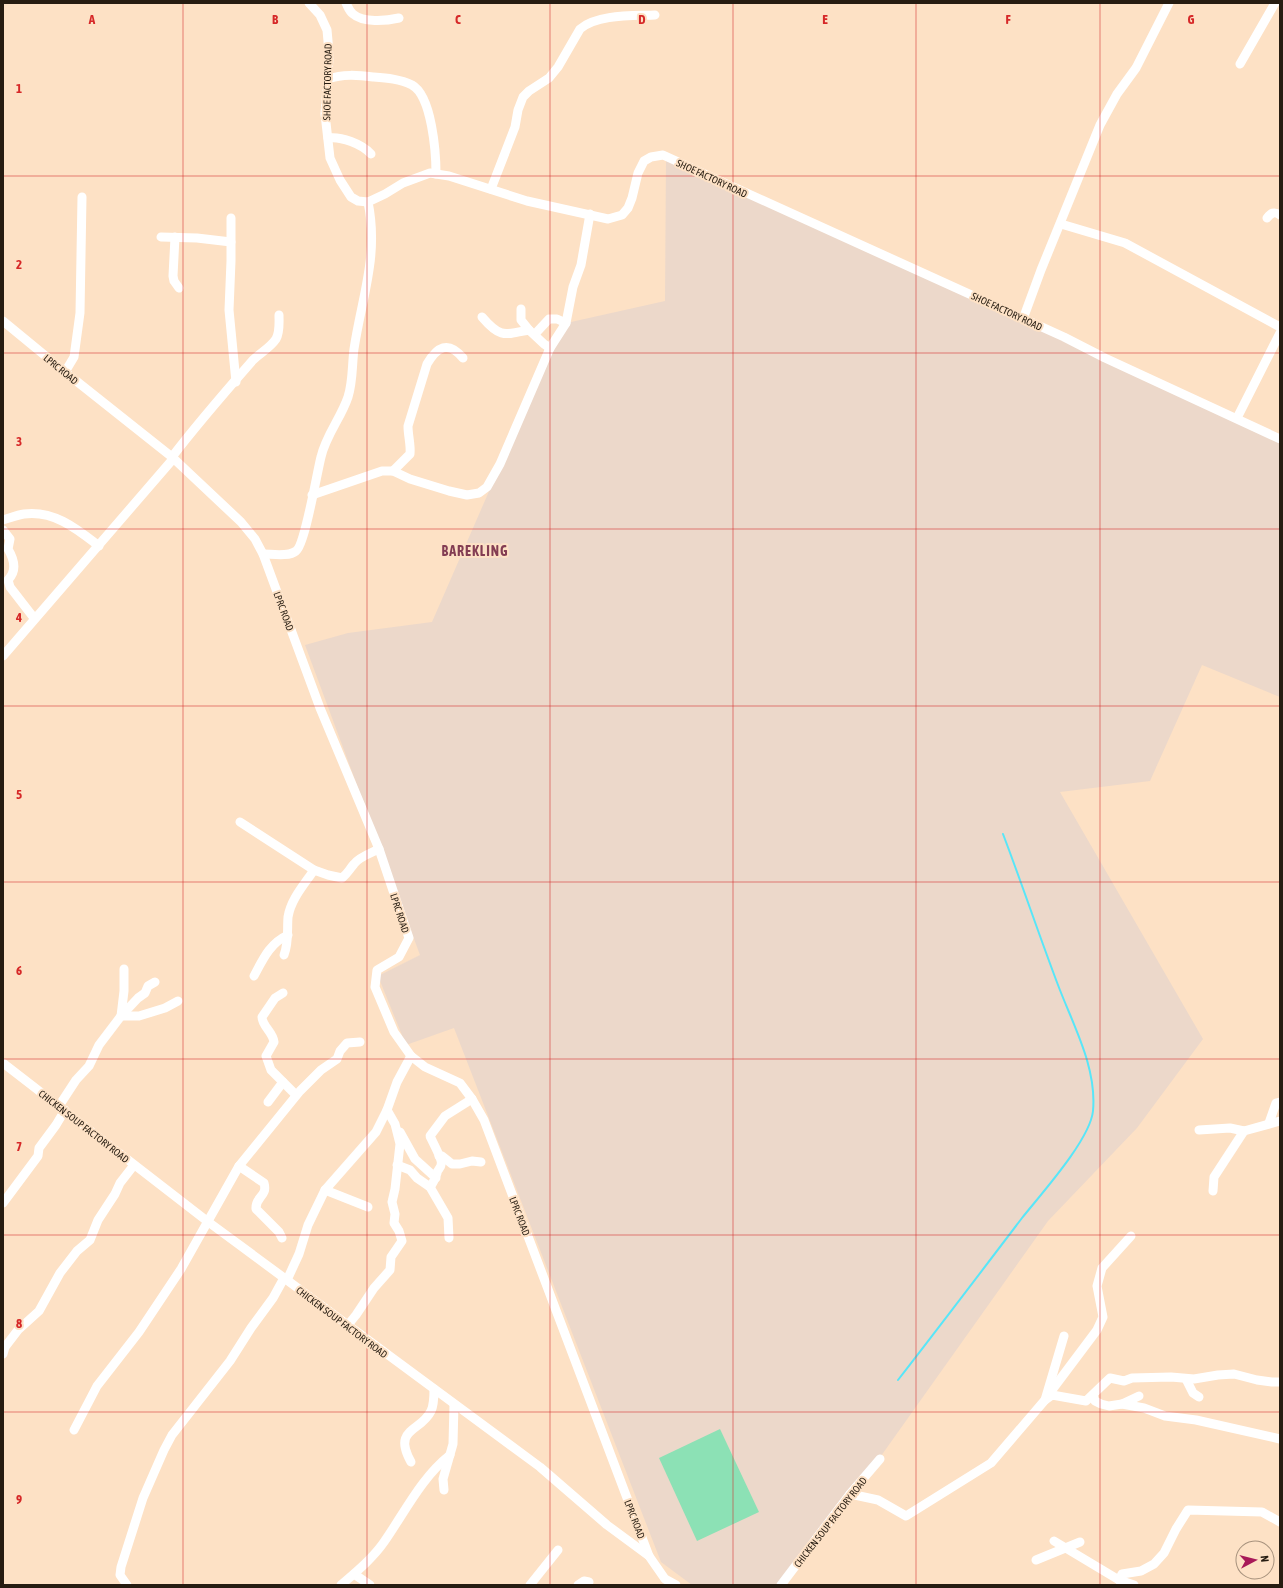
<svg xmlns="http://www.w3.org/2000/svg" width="1283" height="1588" font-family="'Asap Condensed',sans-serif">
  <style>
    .industrial { fill: #ecd8ca }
    .green { fill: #8ce1b5 }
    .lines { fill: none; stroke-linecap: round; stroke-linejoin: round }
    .stream { stroke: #58e6f8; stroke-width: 2 }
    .minor { stroke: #fff; stroke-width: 9 }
    .grid { fill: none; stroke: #d62828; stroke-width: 1; stroke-opacity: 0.55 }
    .labels { text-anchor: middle; stroke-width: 4; stroke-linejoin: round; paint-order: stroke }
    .street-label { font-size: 10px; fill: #261c11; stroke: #fde1c5 }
    .district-label { font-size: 14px; font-weight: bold; letter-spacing: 1px; fill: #833d53; stroke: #fde1c5 }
    .grid-label { font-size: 13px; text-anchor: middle; font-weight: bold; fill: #d62828; stroke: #fde1c5; stroke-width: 4; stroke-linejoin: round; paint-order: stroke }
  </style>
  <rect width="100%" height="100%" fill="#fde1c5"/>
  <!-- industrial -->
  <path class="industrial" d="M666 159 1280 438V697L1202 665 1150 781 1060 792 1203 1039 1137 1128 1048 1221 822 1539 779 1585H692L661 1562 454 1028 406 1045 378 976 420 955 305 645 348 633 432 622 562 324 665 301Z"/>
  <!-- green -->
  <path class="green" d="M720 1429 759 1512 697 1541 659 1458Z"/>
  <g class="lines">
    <!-- stream -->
    <path class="stream" d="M898 1380C940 1326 981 1272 1022 1218 1041 1194 1090 1140 1093 1111 1097 1067 1073 1025 1058 985 1039 935 1022 884 1003 834"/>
    <!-- minor -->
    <g class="minor">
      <path d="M309 3 320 15 327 30 328 41 329 59 325 114 330 158 340 180 351 197 358 201 368 202 385 194 403 183 430 173 449 176 527 201 608 219 622 215 628 208 632 198 638 173 644 161 651 157 663 155 1064 337 1105 358 1280 439"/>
      <path d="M346 3C348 7 349 11 353 14 363 23 386 21 399 18"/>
      <path d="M1240 64 1275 3"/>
      <path d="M328 79C343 74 357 75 373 77 386 78 400 79 412 85 432 96 436 153 436 174"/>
      <path d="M328 138C341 136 362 144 371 154"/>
      <path d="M491 189 515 127 518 110 523 97 529 91 549 78 558 67 580 29C597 14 633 16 655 15"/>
      <path d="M231 218V261L229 310 236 382"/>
      <path d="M1267 218C1271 213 1274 211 1280 215"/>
      <path d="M1061 224 1125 243 1280 327"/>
      <path d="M161 237 197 238 231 242"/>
      <path d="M175 237 173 276 174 281 179 288"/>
      <path d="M521 309V320L529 330"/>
      <path d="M482 317C500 338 504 335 529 330L544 344 550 348"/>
      <path d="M1023 319 1041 270 1100 125 1117 94 1136 68 1169 3"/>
      <path d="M3 321 65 372 172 457 241 522 255 539 263 554 320 708 379 849 409 938 399 957 377 970 375 987 394 1032 411 1056 425 1067 460 1083 472 1099 484 1120 649 1556"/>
      <path d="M535 334 549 319H557L566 323"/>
      <path d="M65 372 74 357 80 313 82 197"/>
      <path d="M1237 418 1280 333"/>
      <path d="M172 457C197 424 225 392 253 360 260 353 270 348 276 339 280 332 279 323 279 315"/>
      <path d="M393 471 410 454C411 445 408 436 408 426L427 364C437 347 448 340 463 358"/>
      <path d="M312 495 382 471H393L410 479 449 491 467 495 479 493 487 487 500 464 550 348 566 323 573 287 581 265 590 214"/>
      <path d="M3 520C10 518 17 515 24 514 54 510 77 529 99 546"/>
      <path d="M3 530 10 539 8 549C14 559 17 571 8 580L10 587 34 618"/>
      <path d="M263 554C272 554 289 557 296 551 305 545 317 472 321 457 326 435 341 418 348 397 353 382 352 364 354 349 362 296 379 256 368 202"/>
      <path d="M3 656 173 459"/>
      <path d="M240 822 314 870 328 875 342 878C349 872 348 871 354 864 359 857 371 853 379 849"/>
      <path d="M284 955C289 942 287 930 288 917 291 899 304 885 314 870"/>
      <path d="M124 969V991L121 1016H139L165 1008 178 1001"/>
      <path d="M254 976C263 959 270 943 288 935"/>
      <path d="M283 993 275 998 262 1017C262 1026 273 1032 274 1042L266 1056 271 1070 296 1095"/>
      <path d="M3 1063 207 1221 540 1467 607 1525 649 1556 665 1579 676 1585"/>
      <path d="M268 1102 283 1082"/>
      <path d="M59 1106 76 1080 89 1066 99 1045 121 1016 138 998 145 993 148 986 155 982"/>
      <path d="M1269 1123 1276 1103 1280 1102"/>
      <path d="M1199 1130 1230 1128 1244 1131 1280 1121"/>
      <path d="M400 1132 415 1159 436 1178"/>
      <path d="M439 1156H442L452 1164H460L472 1161 481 1162"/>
      <path d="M397 1165 410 1170 417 1178 430 1187 448 1218 449 1238"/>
      <path d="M239 1166 264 1183C268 1197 255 1196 256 1209L279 1232 282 1238"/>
      <path d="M430 1187C434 1182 435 1179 437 1173 437 1170 441 1168 441 1165 443 1160 432 1141 430 1136L445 1116 472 1099"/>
      <path d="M325 1190 368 1207"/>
      <path d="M1213 1191 1214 1177 1244 1131"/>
      <path d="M3 1203 38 1156 39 1148 56 1125 65 1110"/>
      <path d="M287 1280 299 1254 308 1225 325 1190 376 1132 387 1110"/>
      <path d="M347 1326 356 1315 374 1288 390 1270 391 1257 402 1241 399 1231 394 1223 395 1214 392 1202 395 1189 400 1144 395 1124 387 1110 397 1082 411 1056"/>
      <path d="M3 1354 5 1347 18 1330 39 1311 60 1273 77 1251 90 1240 98 1220 115 1194 120 1183 134 1165"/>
      <path d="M1186 1379 1193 1393 1199 1397"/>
      <path d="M1049 1394 1097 1330 1103 1317 1097 1286 1102 1268 1131 1236"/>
      <path d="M1093 1395 1095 1401 1101 1404 1109 1406 1122 1404 1144 1408 1165 1416 1196 1420 1280 1439"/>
      <path d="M1045 1400 1052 1395 1086 1401 1110 1378 1124 1381 1132 1378 1171 1377 1194 1379 1218 1375 1234 1374 1257 1380 1272 1382H1280"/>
      <path d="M1122 1404 1139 1396"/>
      <path d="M74 1430 97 1386 139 1332 181 1269 239 1166 300 1091 321 1070 337 1059 340 1051 347 1043 360 1042"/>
      <path d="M411 1462C392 1428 421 1432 431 1411 434 1405 434 1396 434 1389"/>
      <path d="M444 1490 443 1479 453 1444 454 1404"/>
      <path d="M850 1494 878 1500 906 1516 991 1463 1045 1400 1064 1336"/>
      <path d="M1054 1541 1119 1580 1122 1574 1141 1571 1154 1564 1164 1553 1176 1529 1188 1510 1262 1512 1280 1522"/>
      <path d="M1036 1560 1080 1542"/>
      <path d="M354 1574 370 1585"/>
      <path d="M1119 1580 1134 1585"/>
      <path d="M127 1585 120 1575 121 1567 143 1498 164 1450 172 1435 230 1361 251 1328 273 1298 284 1278"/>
      <path d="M341 1585C356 1572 373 1558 384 1542 405 1512 421 1478 450 1455"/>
      <path d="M530 1585 558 1550"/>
      <path d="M578 1585 584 1581 589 1582"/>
      <path d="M781 1585 850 1494 880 1459"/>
    </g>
  </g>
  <!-- grid -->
  <path class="grid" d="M183 3V1585M367 3V1585M550 3V1585M733 3V1585M916 3V1585M1100 3V1585M3 176H1280M3 353H1280M3 529H1280M3 706H1280M3 882H1280M3 1059H1280M3 1235H1280M3 1412H1280"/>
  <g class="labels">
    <!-- street labels -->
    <g class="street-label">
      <text transform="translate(327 82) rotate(-89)" y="4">SHOE FACTORY ROAD</text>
      <text transform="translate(712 178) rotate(25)" y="4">SHOE FACTORY ROAD</text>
      <text transform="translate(1007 311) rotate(25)" y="4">SHOE FACTORY ROAD</text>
      <text transform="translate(61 369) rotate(39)" y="4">LPRC ROAD</text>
      <text transform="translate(284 611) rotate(70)" y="4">LPRC ROAD</text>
      <text transform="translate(400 913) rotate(72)" y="4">LPRC ROAD</text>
      <text transform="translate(84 1126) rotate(38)" y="4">CHICKEN SOUP FACTORY ROAD</text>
      <text transform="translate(520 1216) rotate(69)" y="4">LPRC ROAD</text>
      <text transform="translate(342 1322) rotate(37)" y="4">CHICKEN SOUP FACTORY ROAD</text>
      <text transform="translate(635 1519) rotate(69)" y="4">LPRC ROAD</text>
      <text transform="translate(830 1522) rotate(-52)" y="4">CHICKEN SOUP FACTORY ROAD</text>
    </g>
    <!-- district labels -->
    <g class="district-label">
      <text x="475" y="556">BAREKLING</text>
    </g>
  </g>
  <g class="grid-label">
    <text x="92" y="24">A</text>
    <text x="275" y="24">B</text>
    <text x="458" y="24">C</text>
    <text x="642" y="24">D</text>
    <text x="825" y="24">E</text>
    <text x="1008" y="24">F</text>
    <text x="1191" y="24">G</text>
    <text x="19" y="93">1</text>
    <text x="19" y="269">2</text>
    <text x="19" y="446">3</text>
    <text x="19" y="622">4</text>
    <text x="19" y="799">5</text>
    <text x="19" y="975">6</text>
    <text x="19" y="1151">7</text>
    <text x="19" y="1328">8</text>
    <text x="19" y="1504">9</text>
  </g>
  <!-- border -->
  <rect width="1283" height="1588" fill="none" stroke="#261c11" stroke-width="8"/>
  <!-- north arrow -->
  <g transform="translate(1255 1560) rotate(83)"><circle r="19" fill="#fde1c5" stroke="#a7927d"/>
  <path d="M0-3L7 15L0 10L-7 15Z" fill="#a81958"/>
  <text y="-6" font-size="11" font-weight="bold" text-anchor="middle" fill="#261c11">N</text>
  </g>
</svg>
